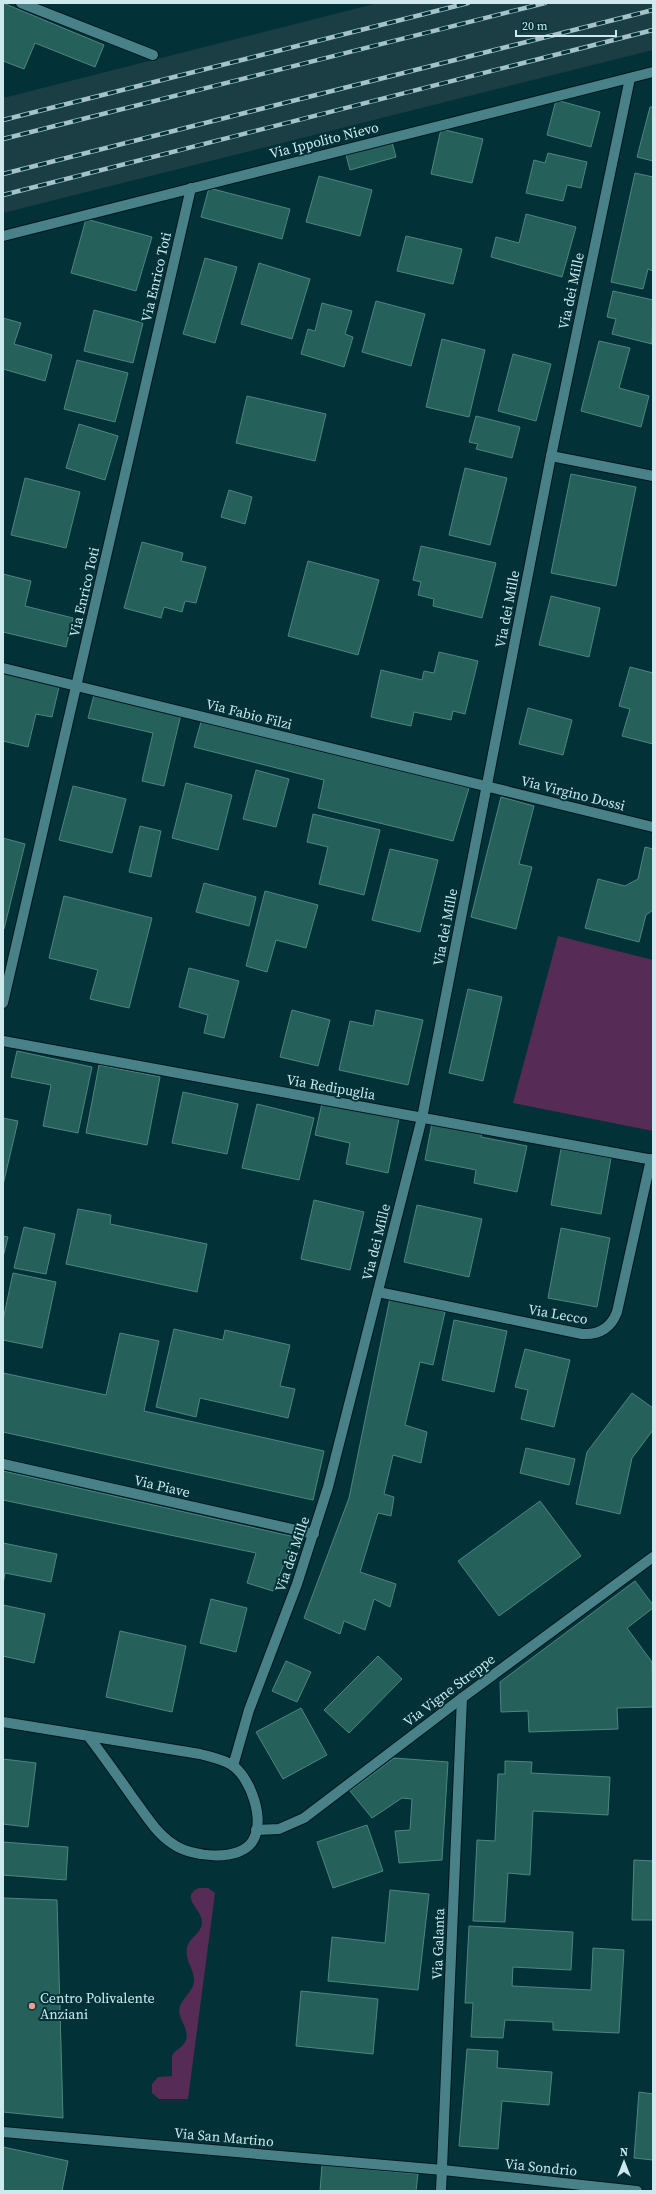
<svg xmlns="http://www.w3.org/2000/svg" width="656" height="2194" font-family="'Source Serif 4',serif">
  <style>
    .built { fill: #1a3e43 }
    .green { fill: #562b56 }
    .building { fill: #26605a; stroke: #4d8680 }
    .lines { fill: none; stroke-linecap: round; stroke-linejoin: round }
    .minor-casing { stroke: #00181c; stroke-width: 12 }
    .minor { stroke: #498189; stroke-width: 10 }
    .rail-casing { stroke: #a3c3c8; stroke-width: 4.5 }
    .rail { stroke: #023237; stroke-width: 3; stroke-dasharray: 9; stroke-linecap: butt }
    .poi-dot { fill: #f59c92; stroke: #023237; stroke-width: 1.5 }
    .labels { text-anchor: middle; stroke-width: 4; stroke-linejoin: round; paint-order: stroke }
    .street-label { font-size: 14px; fill: #cde9ed; stroke: #023237 }
    .poi-label { font-size: 14px; fill: #cde9ed; stroke: #023237; text-anchor: start }
  </style>
  <rect width="100%" height="100%" fill="#023237"/>
  <!-- built -->
  <path class="built" d="M378 3H653V50L3 213V98Z"/>
  <!-- green -->
  <g class="green">
    <path d="M558 936 653 960V1131L513 1103Z"/>
    <path d="M199 1888H208L215 1893 188 2099H159L152 2093V2084L158 2077 172 2076V2056C175 2049 183 2048 186 2040 190 2027 176 2019 180 2006 184 1996 194 1991 194 1980 194 1968 185 1962 187 1948 189 1937 202 1934 202 1922 202 1909 179 1897 199 1888Z"/>
  </g>
  <!-- building -->
  <g class="building">
    <path d="M3 3 104 45 95 67 35 43 24 69 3 61Z"/>
    <path d="M556 100 600 112 591 147 547 135Z"/>
    <path d="M650 107H653V161L637 157Z"/>
    <path d="M441 129 483 139 472 183 431 174Z"/>
    <path d="M392 142 396 157 350 170 346 155Z"/>
    <path d="M548 153 587 162 581 188 567 185 563 201 526 193 534 160 545 163Z"/>
    <path d="M635 173 653 177V271L648 269 643 289 611 282Z"/>
    <path d="M319 176 372 190 360 236 306 222Z"/>
    <path d="M209 188 290 209 282 239 201 217Z"/>
    <path d="M526 214 576 227 562 277 491 257 496 237 519 243Z"/>
    <path d="M86 219 152 237 136 291 71 273Z"/>
    <path d="M406 236 462 249 453 284 397 271Z"/>
    <path d="M205 258 237 267 215 343 183 334Z"/>
    <path d="M259 263 310 279 292 339 241 324Z"/>
    <path d="M613 291 653 300 652 344 612 334 616 319 607 317Z"/>
    <path d="M376 301 425 314 411 366 362 352Z"/>
    <path d="M322 303 352 311 345 334 353 337 344 367 301 354 308 329 315 331Z"/>
    <path d="M94 310 143 323 133 363 84 351Z"/>
    <path d="M3 318 21 323 14 344 52 355 45 381 3 369Z"/>
    <path d="M442 339 485 350 469 417 426 407Z"/>
    <path d="M599 341 630 348 619 388 649 396 641 427 581 411Z"/>
    <path d="M513 354 551 364 536 421 498 411Z"/>
    <path d="M77 360 128 373 115 422 64 409Z"/>
    <path d="M247 396 326 414 315 461 236 443Z"/>
    <path d="M476 416 520 427 512 458 476 449 478 444 469 442Z"/>
    <path d="M79 424 118 436 105 480 66 468Z"/>
    <path d="M465 468 507 478 490 545 449 535Z"/>
    <path d="M571 474 636 487 616 586 551 573Z"/>
    <path d="M25 478 80 492 66 548 11 535Z"/>
    <path d="M229 490 252 497 245 524 221 517Z"/>
    <path d="M142 542 183 553 181 561 206 567 196 603 185 601 182 612 164 607 161 618 124 608Z"/>
    <path d="M421 546 496 563 482 618 433 606 434 599 418 595 421 582 413 580Z"/>
    <path d="M308 561 379 580 358 655 288 636Z"/>
    <path d="M3 574 31 581 25 606 73 618 66 647 3 632Z"/>
    <path d="M551 596 600 608 589 657 539 645Z"/>
    <path d="M439 652 478 661 465 714 453 711 451 720 414 712 411 726 371 717 381 670 422 680 424 671 434 673Z"/>
    <path d="M630 667 653 673V744L622 736 630 709 619 706Z"/>
    <path d="M3 673 59 687 52 717 36 714 28 747 3 741Z"/>
    <path d="M94 695 181 714 164 786 142 781 153 733 88 718Z"/>
    <path d="M528 708 572 720 563 755 519 744Z"/>
    <path d="M201 722 469 788 453 841 318 808 324 780 194 747Z"/>
    <path d="M256 770 289 779 276 827 243 819Z"/>
    <path d="M186 783 232 795 218 850 172 838Z"/>
    <path d="M73 786 126 799 112 853 59 840Z"/>
    <path d="M501 797 534 806 519 864 532 867 516 929 471 917Z"/>
    <path d="M313 814 380 830 364 895 319 884 328 847 307 842Z"/>
    <path d="M140 826 161 831 151 877 129 872Z"/>
    <path d="M3 838 25 844 4 929H3Z"/>
    <path d="M645 847 653 849V910L646 915 639 942 585 928 598 879 625 886 638 879Z"/>
    <path d="M390 849 438 860 420 932 372 920Z"/>
    <path d="M204 883 256 897 249 926 196 912Z"/>
    <path d="M265 891 318 905 306 948 276 940 267 972 246 966Z"/>
    <path d="M64 896 152 918 129 1008 90 999 98 970 49 958Z"/>
    <path d="M189 968 239 981 224 1038 204 1033 208 1015 179 1007Z"/>
    <path d="M468 989 502 997 483 1081 449 1073Z"/>
    <path d="M292 1010 330 1020 318 1066 280 1057Z"/>
    <path d="M376 1010 423 1020 408 1085 339 1070 350 1021 373 1026Z"/>
    <path d="M17 1051 92 1067 78 1133 43 1126 51 1085 11 1077Z"/>
    <path d="M99 1065 160 1077 147 1145 86 1133Z"/>
    <path d="M183 1092 238 1104 227 1154 172 1143Z"/>
    <path d="M322 1103 399 1119 388 1173 346 1164 350 1143 315 1135Z"/>
    <path d="M257 1104 314 1118 299 1180 242 1168Z"/>
    <path d="M3 1118 18 1121 3 1185Z"/>
    <path d="M432 1123 482 1133 481 1137 527 1146 517 1192 474 1183 476 1170 425 1160Z"/>
    <path d="M561 1149 611 1158 601 1214 551 1205Z"/>
    <path d="M314 1200 364 1212 350 1270 301 1259Z"/>
    <path d="M417 1205 482 1219 469 1277 404 1262Z"/>
    <path d="M78 1209 111 1215 110 1224 207 1244 197 1292 66 1264Z"/>
    <path d="M24 1227 55 1234 46 1274 14 1268Z"/>
    <path d="M561 1228 610 1238 597 1307 548 1298Z"/>
    <path d="M3 1236 8 1237 3 1257Z"/>
    <path d="M13 1273 56 1282 42 1348 3 1340V1320Z"/>
    <path d="M390 1298 445 1312 433 1365 420 1362 405 1425 427 1432 421 1463 393 1455 384 1494 394 1497 391 1516 378 1513 360 1572 396 1584 390 1607 374 1599 365 1630 344 1621 340 1634 304 1618 349 1498Z"/>
    <path d="M454 1320 507 1331 494 1392 442 1380Z"/>
    <path d="M174 1329 223 1340 225 1330 290 1345 280 1386 295 1389 288 1418 200 1398 196 1417 156 1407Z"/>
    <path d="M120 1333 159 1341 144 1411 324 1451 313 1500 3 1432V1373L106 1395Z"/>
    <path d="M525 1349 570 1360 554 1427 521 1419 528 1390 515 1387Z"/>
    <path d="M632 1393 653 1408V1430L632 1458 620 1514 576 1504 587 1452Z"/>
    <path d="M526 1448 575 1459 569 1485 520 1473Z"/>
    <path d="M3 1471 295 1537 273 1591 247 1583 256 1553 3 1500Z"/>
    <path d="M540 1501 581 1556 499 1616 458 1561Z"/>
    <path d="M3 1543 57 1554 51 1582 5 1573 3 1584Z"/>
    <path d="M635 1581 653 1605V1608L627 1628 652 1662 653 1707 617 1708 618 1729 529 1732 528 1711 501 1712 500 1682Z"/>
    <path d="M211 1599 247 1608 236 1652 200 1643Z"/>
    <path d="M3 1605 45 1614 34 1663 3 1656Z"/>
    <path d="M120 1631 186 1646 172 1712 106 1697Z"/>
    <path d="M378 1656 402 1679 349 1733 324 1710Z"/>
    <path d="M286 1661 311 1672 297 1702 272 1691Z"/>
    <path d="M301 1708 327 1755 283 1779 256 1732Z"/>
    <path d="M394 1758 448 1762 442 1860 399 1863 395 1831 410 1830 412 1799 402 1798 372 1818 350 1791Z"/>
    <path d="M3 1759 36 1763 28 1827 3 1824Z"/>
    <path d="M505 1761 532 1762 531 1773 610 1777 608 1815 533 1811 530 1875 508 1873 505 1922 473 1921 477 1840 495 1841 498 1774H505Z"/>
    <path d="M367 1825 383 1871 333 1888 317 1842Z"/>
    <path d="M3 1842 68 1847 66 1880 3 1875Z"/>
    <path d="M634 1860 653 1861V1920H632Z"/>
    <path d="M390 1890 429 1894 418 1990 328 1981 332 1937 385 1943Z"/>
    <path d="M3 1898 57 1900 63 2118 3 2112Z"/>
    <path d="M469 1926 573 1932 571 1970 513 1967 512 1986 591 1990 593 1948 624 1950 619 2033 553 2030V2022L505 2020 503 2038 471 2037 473 2003H465Z"/>
    <path d="M301 1991 378 1999 373 2054 296 2046Z"/>
    <path d="M467 2049 498 2051 497 2068 552 2072 549 2105 502 2101 498 2149 459 2146Z"/>
    <path d="M639 2092 653 2094V2160L634 2158Z"/>
    <path d="M3 2147 68 2161 62 2191H3Z"/>
    <path d="M322 2165 418 2174 416 2191H320Z"/>
  </g>
  <g class="lines">
    <defs>
      <g id="minor">
        <path d="M21 3 153 55"/>
        <path d="M3 236 653 72"/>
        <path d="M551 456 653 476"/>
        <path d="M3 668 653 827"/>
        <path d="M3 1003 191 188"/>
        <path d="M3 1041 653 1160"/>
        <path d="M378 1292 582 1334C599 1335 611 1328 617 1312L651 1159"/>
        <path d="M3 1464 314 1534"/>
        <path d="M3 1722 200 1754C211 1757 222 1759 232 1765 251 1778 266 1821 252 1842 237 1862 191 1857 173 1844 156 1833 145 1814 133 1798 119 1778 104 1757 89 1737"/>
        <path d="M233 1766 249 1710 297 1584 328 1487 422 1118 551 456 630 78"/>
        <path d="M256 1830 279 1829 304 1818 462 1698 653 1557"/>
        <path d="M3 2132 443 2170 637 2191"/>
        <path d="M441 2191 462 1698"/>
      </g>
    </defs>
    <!-- minor casing -->
    <use href="#minor" class="minor-casing"/>
    <!-- minor -->
    <use href="#minor" class="minor"/>
    <defs>
      <g id="rail">
        <path d="M3 120 468 3"/>
        <path d="M3 139 545 3"/>
        <path d="M3 174 653 10"/>
        <path d="M3 195 653 30"/>
      </g>
    </defs>
    <!-- rail casing -->
    <use href="#rail" class="rail-casing"/>
    <!-- rail -->
    <use href="#rail" class="rail"/>
  </g>
  <!-- markers -->
  <circle class="poi-dot" cx="32" cy="2006" r="4"/>
  <g class="labels">
    <!-- street labels -->
    <g class="street-label">
      <text transform="translate(324 140) rotate(-14)" y="5">Via Ippolito Nievo</text>
      <text transform="translate(156 277) rotate(-77)" y="5">Via Enrico Toti</text>
      <text transform="translate(571 291) rotate(-78)" y="5">Via dei Mille</text>
      <text transform="translate(84 592) rotate(-77)" y="5">Via Enrico Toti</text>
      <text transform="translate(507 609) rotate(-79)" y="5">Via dei Mille</text>
      <text transform="translate(249 714) rotate(14)" y="5">Via Fabio Filzi</text>
      <text transform="translate(573 793) rotate(14)" y="5">Via Virgino Dossi</text>
      <text transform="translate(445 927) rotate(-79)" y="5">Via dei Mille</text>
      <text transform="translate(331 1087) rotate(10)" y="5">Via Redipuglia</text>
      <text transform="translate(376 1242) rotate(-76)" y="5">Via dei Mille</text>
      <text transform="translate(558 1314) rotate(10)" y="5">Via Lecco</text>
      <text transform="translate(162 1486) rotate(13)" y="5">Via Piave</text>
      <text transform="translate(292 1554) rotate(-71)" y="5">Via dei Mille</text>
      <text transform="translate(449 1690) rotate(-37)" y="5">Via Vigne Streppe</text>
      <text transform="translate(438 1944) rotate(-88)" y="5">Via Galanta</text>
      <text transform="translate(224 2137) rotate(5)" y="5">Via San Martino</text>
      <text transform="translate(541 2167) rotate(6)" y="5">Via Sondrio</text>
    </g>
    <!-- poi labels -->
    <g class="poi-label">
      <text x="40" y="2003">Centro Polivalente<tspan x="40" dy="16">Anziani</tspan></text>
    </g>
  </g>
  <!-- border -->
  <rect width="656" height="2194" fill="none" stroke="#cde9ed" stroke-width="8"/>
  <!-- north arrow -->
  <g transform="translate(624 2162)" stroke="#023237" stroke-width="3" paint-order="stroke">
  <path d="M0-3L7 15L0 10L-7 15Z" fill="#cde9ed"/>
  <text y="-6" font-size="11" font-weight="bold" text-anchor="middle" fill="#cde9ed">N</text>
  </g>
  <!-- scale -->
  <path d="M516 30v6h100v-6" fill="none" stroke="#cde9ed" stroke-width="2"/>
  <text x="522" y="30" font-size="12" fill="#cde9ed" stroke="#023237" stroke-width="3" paint-order="stroke">20 m</text>
</svg>
